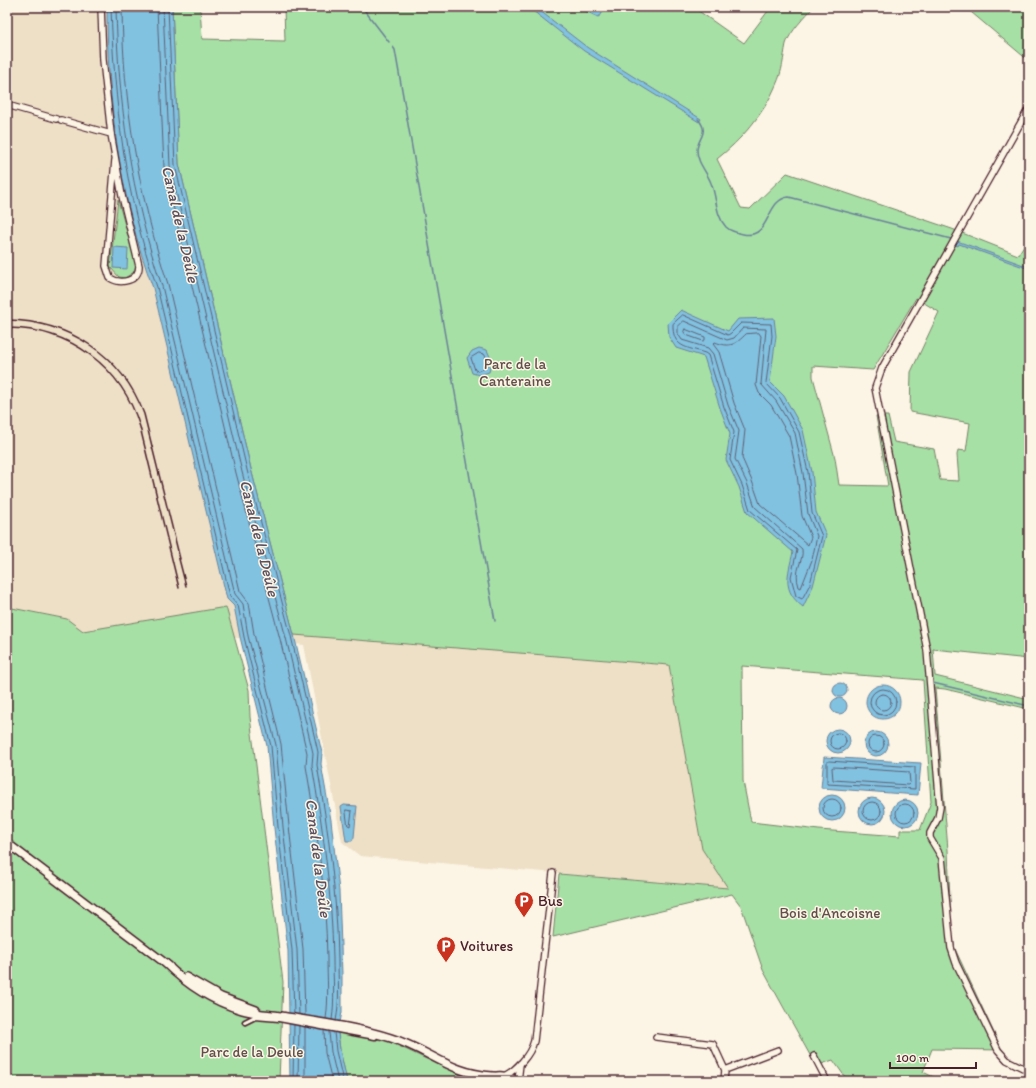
<svg xmlns="http://www.w3.org/2000/svg" width="1036" height="1088" font-family="Itim,sans-serif">
  <style>
    .built { fill: #eee0c7 }
    .green { fill: #a6e0a5; stroke: #788068; fill-rule: evenodd }
    .water { fill: #81c2e1; stroke: #6b8198 }
    .lines { fill: none; stroke-linecap: round; stroke-linejoin: round }
    .shore { stroke: #606074; stroke-width: 1 }
    .stream { stroke: #6b8198; stroke-width: 1.5 }
    .pedestrian-casing { stroke: #4a1f2b; stroke-width: 7 }
    .minor-casing { stroke: #4a1f2b; stroke-width: 8 }
    .tertiary-casing { stroke: #4a1f2b; stroke-width: 10 }
    .pedestrian { stroke: #fcf5e5; stroke-width: 4 }
    .minor { stroke: #fcf5e5; stroke-width: 5.5 }
    .tertiary { stroke: #fcf5e5; stroke-width: 7 }
    .rail { stroke: #4a1f2b; stroke-width: 1.5 }
    .labels { text-anchor: middle; stroke-width: 3; stroke-linejoin: round; paint-order: stroke }
    .park-label { font-size: 15px; fill: #614f4a; stroke: #fcf5e5 }
    .poi-label { font-size: 15px; fill: #4a1f2b; stroke: #fcf5e5; text-anchor: start }
    .water-label { font-size: 16px; font-style: italic; fill: #5a5062; stroke: #fcf5e5 }
  </style>
  <rect width="100%" height="100%" fill="#fcf5e5"/>
  <filter id="ink" filterUnits="userSpaceOnUse"><feTurbulence type="fractalNoise" baseFrequency=".025" numOctaves="2"/><feDisplacementMap in="SourceGraphic" scale="8" xChannelSelector="R" yChannelSelector="G"/><feConvolveMatrix kernelMatrix="1 2 1 2 8 2 1 2 1" color-interpolation-filters="sRGB"/></filter>
  <g filter="url(#ink)">
    <!-- built -->
    <path class="built" d="M7 7H148V82L270 574 526 654 669 665 702 849 728 888 360 856 342 842 304 645 208 635 84 657 67 619 7 607Z"/>
    <!-- green -->
    <g class="green">
      <path d="M172 7H200L202 39 285 41 284 7H693L744 43 771 7H814C806 15 789 33 786 44 783 59 783 70 776 85 764 114 741 140 717 159L741 208 750 209 787 173 952 229 1018 255 1029 237V659L933 649 935 676 1029 699V709L945 689 935 688 948 850 951 928 955 949 1002 1050 932 1049 923 1072 942 1081H848L833 1060 816 1066 763 970 741 906 732 894 553 937 559 874 728 888 702 849 669 665 294 635 251 469 179 164ZM916 298 939 312 911 372 910 412 970 423 966 451 958 450 957 455 959 481 940 480 934 449 894 442 888 416H876L888 486 839 485 835 458 813 377V366L873 370ZM742 666 923 680 931 802 920 830H900V836L819 830 751 822 743 781Z"/>
      <path d="M965 7H1029V61Z"/>
      <path d="M118 200 136 265 134 272 125 278 119 277 110 267Z"/>
      <path d="M7 607 67 619 83 631 226 607 249 690 250 717 283 982 279 1081H7Z"/>
      <path d="M338 1033 388 1041 467 1078 466 1081H347L340 1050Z"/>
    </g>
    <!-- water -->
    <g class="water">
      <path d="M107 7H172L179 164 251 469 294 635 322 753 321 764 331 820 339 891 342 974V1012L338 1033 340 1050 347 1081H290L288 951 274 828 267 746 240 637 234 606 227 599 153 288C120 200 107 100 107 7Z"/>
      <path d="M528 7H535L588 48 701 119 699 122 584 51Z"/>
      <path d="M577 7H605L601 15 598 17Z"/>
      <path d="M957 241 1029 267V269L959 244 958 246 955 245Z"/>
      <path d="M114 247 128 248 127 269 113 268Z"/>
      <path d="M681 310 728 331 738 319 774 318 776 336 770 382 784 396 803 430 812 472 816 512 826 535 813 586 803 607C781 590 788 575 793 552L747 512 739 487 726 460 730 434 720 408 704 357 676 348 669 337 668 323Z"/>
      <path d="M479 348 487 350 491 359 488 362 490 368 489 372 479 375 472 373 467 358 472 351Z"/>
      <circle cx="840" cy="690" r="7"/>
      <circle cx="883" cy="702" r="17"/>
      <circle cx="839" cy="706" r="8"/>
      <circle cx="838" cy="741" r="12"/>
      <circle cx="876" cy="744" r="12"/>
      <path d="M824 757 921 763 918 795 821 788Z"/>
      <circle cx="832" cy="808" r="13"/>
      <circle cx="872" cy="811" r="13"/>
      <circle cx="905" cy="813" r="13"/>
      <path d="M344 805 357 806 354 837 352 841H346L341 807Z"/>
    </g>
    <g class="lines">
      <!-- shore -->
      <g class="shore">
        <path d="M111 7C114 102 125 197 157 287L230 596 238 605 244 637 271 746 278 827 292 950 294 1014"/>
        <path d="M116 7C118 102 131 196 162 286L235 594 243 604 248 636 276 745 283 827 297 950 299 1014"/>
        <path d="M122 7C123 102 138 194 168 284L240 591 249 603 254 634 281 744 289 826 303 949 305 1015"/>
        <path d="M157 7 164 167 236 473 280 639 307 753 306 766C317 830 326 893 327 958 327 978 329 999 326 1019"/>
        <path d="M163 7 170 166 242 472 286 638 313 753 312 765C323 830 332 893 333 959 333 979 335 1000 332 1020"/>
        <path d="M168 7 175 165 247 470 291 636 318 752 317 765C328 829 337 894 338 959 338 979 340 1001 336 1021"/>
        <path d="M683 315 728 335 731 333 741 323 771 324 772 336 766 383 780 398 799 432 808 472 812 513 822 536 810 584 802 599 796 596 791 577 797 550 750 510 742 485 730 460 734 432 724 407 708 355 705 353C687 347 672 348 673 324Z"/>
        <path d="M684 321 727 340 734 338 743 328 766 329 761 384 776 401 795 433 803 473 808 514 817 536 812 560 801 588 799 587C793 569 804 562 802 549L755 507 747 483 735 459 739 431 728 405 713 354 708 348 682 340 678 334V327Z"/>
        <path d="M685 329 705 337V340L703 341 686 335 684 332Z"/>
        <path d="M759 333 761 336 756 385 759 393 771 405 789 436 797 474 802 516 811 537 808 545 760 504 752 481 742 458 745 430 734 403 719 352 713 344 715 342C730 348 735 345 746 334Z"/>
        <path d="M479 353 484 354 486 357 485 362 486 367 478 371 475 370 471 358Z"/>
        <circle cx="883" cy="702" r="13"/>
        <circle cx="883" cy="702" r="8"/>
        <circle cx="838" cy="741" r="8"/>
        <circle cx="876" cy="744" r="8"/>
        <path d="M829 761 915 767V789L827 784V763Z"/>
        <path d="M834 767 909 772 910 783 908 785 833 780 832 768Z"/>
        <circle cx="832" cy="808" r="9"/>
        <circle cx="872" cy="811" r="9"/>
        <circle cx="905" cy="813" r="9"/>
        <path d="M346 810 352 811 350 826 348 825Z"/>
        <path d="M324 1030 325 1053 332 1081"/>
        <path d="M329 1032 331 1052 338 1081"/>
        <path d="M334 1032 336 1051 343 1081"/>
        <path d="M293 1081 294 1025"/>
        <path d="M298 1081 299 1026"/>
        <path d="M305 1081V1027"/>
      </g>
      <!-- stream -->
      <g class="stream">
        <path d="M362 7 389 42"/>
        <path d="M393 47 395 50 495 621"/>
        <path d="M698 119C710 133 698 137 697 150 697 163 707 172 711 183 717 197 715 215 726 227 730 231 738 233 743 234 771 240 765 199 789 197L951 239"/>
        <path d="M933 683 1029 706"/>
      </g>
      <defs>
        <path id="pedestrian" d="M245 1022 255 1017 279 1019 375 1037"/>
        <g id="minor">
          <path d="M101 7 103 60 111 134"/>
          <path d="M7 105 56 119"/>
          <path d="M1029 108 882 368 875 388 927 650 940 807 938 818 930 833V838L942 858 951 948 956 963 998 1050 1007 1060 1029 1071"/>
          <path d="M61 120 111 134 122 196 139 266C139 281 121 285 110 278L106 266 115 160"/>
          <path d="M656 1037 713 1044 725 1070 724 1081"/>
          <path d="M814 1056 827 1081"/>
          <path d="M725 1070 778 1050"/>
          <path d="M503 1077C516 1070 530 1056 534 1041L553 873"/>
          <path d="M518 1081 520 1064"/>
        </g>
        <g id="tertiary">
          <path d="M7 843 169 966"/>
          <path d="M165 963C187 985 212 1001 242 1010 255 1014 268 1014 281 1016 318 1022 356 1027 391 1038 430 1050 450 1074 493 1076"/>
          <path d="M186 977 221 997 256 1010"/>
          <path d="M486 1081C492 1073 509 1075 517 1081"/>
        </g>
      </defs>
      <!-- pedestrian casing -->
      <use href="#pedestrian" class="pedestrian-casing"/>
      <!-- minor casing -->
      <use href="#minor" class="minor-casing"/>
      <!-- tertiary casing -->
      <use href="#tertiary" class="tertiary-casing"/>
      <!-- pedestrian -->
      <use href="#pedestrian" class="pedestrian"/>
      <!-- minor -->
      <use href="#minor" class="minor"/>
      <!-- tertiary -->
      <use href="#tertiary" class="tertiary"/>
      <!-- rail -->
      <g class="rail">
        <path d="M7 320C69 321 122 355 144 414L180 559"/>
        <path d="M7 328C70 328 122 367 140 427L179 588"/>
        <path d="M178 555 186 586"/>
      </g>
    </g>
  </g>
  <!-- icons -->
  <defs>
    <symbol id="parking-pin" viewBox="-11 -11 22 30"><path d="M0 17L-7.5 6A9.5 9.5 0 1 1 7.5 6Z" fill="#c8321e" stroke="#fcf5e5"/><path d="M-3.5-5.5H1a3.5 3.5 0 0 1 0 7H-1V5.5H-3.5ZM-1-3.4V-.6H.8a1.4 1.4 0 0 0 0-2.8Z" fill="#fff"/></symbol>
  </defs>
  <g fill-rule="evenodd">
    <use href="#parking-pin" x="513" y="890" width="22" height="30"/>
    <use href="#parking-pin" x="435" y="935" width="22" height="30"/>
  </g>
  <g class="labels">
    <!-- park labels -->
    <g class="park-label">
      <text x="515" y="369">Parc de la<tspan x="515" dy="17">Canteraine</tspan></text>
      <text x="830" y="918">Bois d'Ancoisne</text>
      <text x="252" y="1057">Parc de la Deule</text>
    </g>
    <!-- poi labels -->
    <g class="poi-label">
      <text x="538" y="906">Bus</text>
      <text x="460" y="951">Voitures</text>
    </g>
    <!-- water labels -->
    <g class="water-label">
      <text transform="translate(181 224) rotate(77)" y="6">Canal de la Deûle</text>
      <text transform="translate(260 538) rotate(76)" y="6">Canal de la Deûle</text>
      <text transform="translate(319 858) rotate(83)" y="6">Canal de la Deûle</text>
    </g>
  </g>
  <!-- margin -->
  <rect width="1036" height="1088" fill="none" stroke="#fcf5e5" stroke-width="24"/>
  <rect x="12" y="12" width="1012" height="1064" fill="none" stroke="#4a1f2b" stroke-width="1.5" filter="url(#ink)"/>
  <!-- scale -->
  <path d="M890 1062v6h86v-6" fill="none" stroke="#4a1f2b" stroke-width="2"/>
  <text x="896" y="1062" font-size="12" fill="#4a1f2b" stroke="#fcf5e5" stroke-width="3" paint-order="stroke">100 m</text>
</svg>
